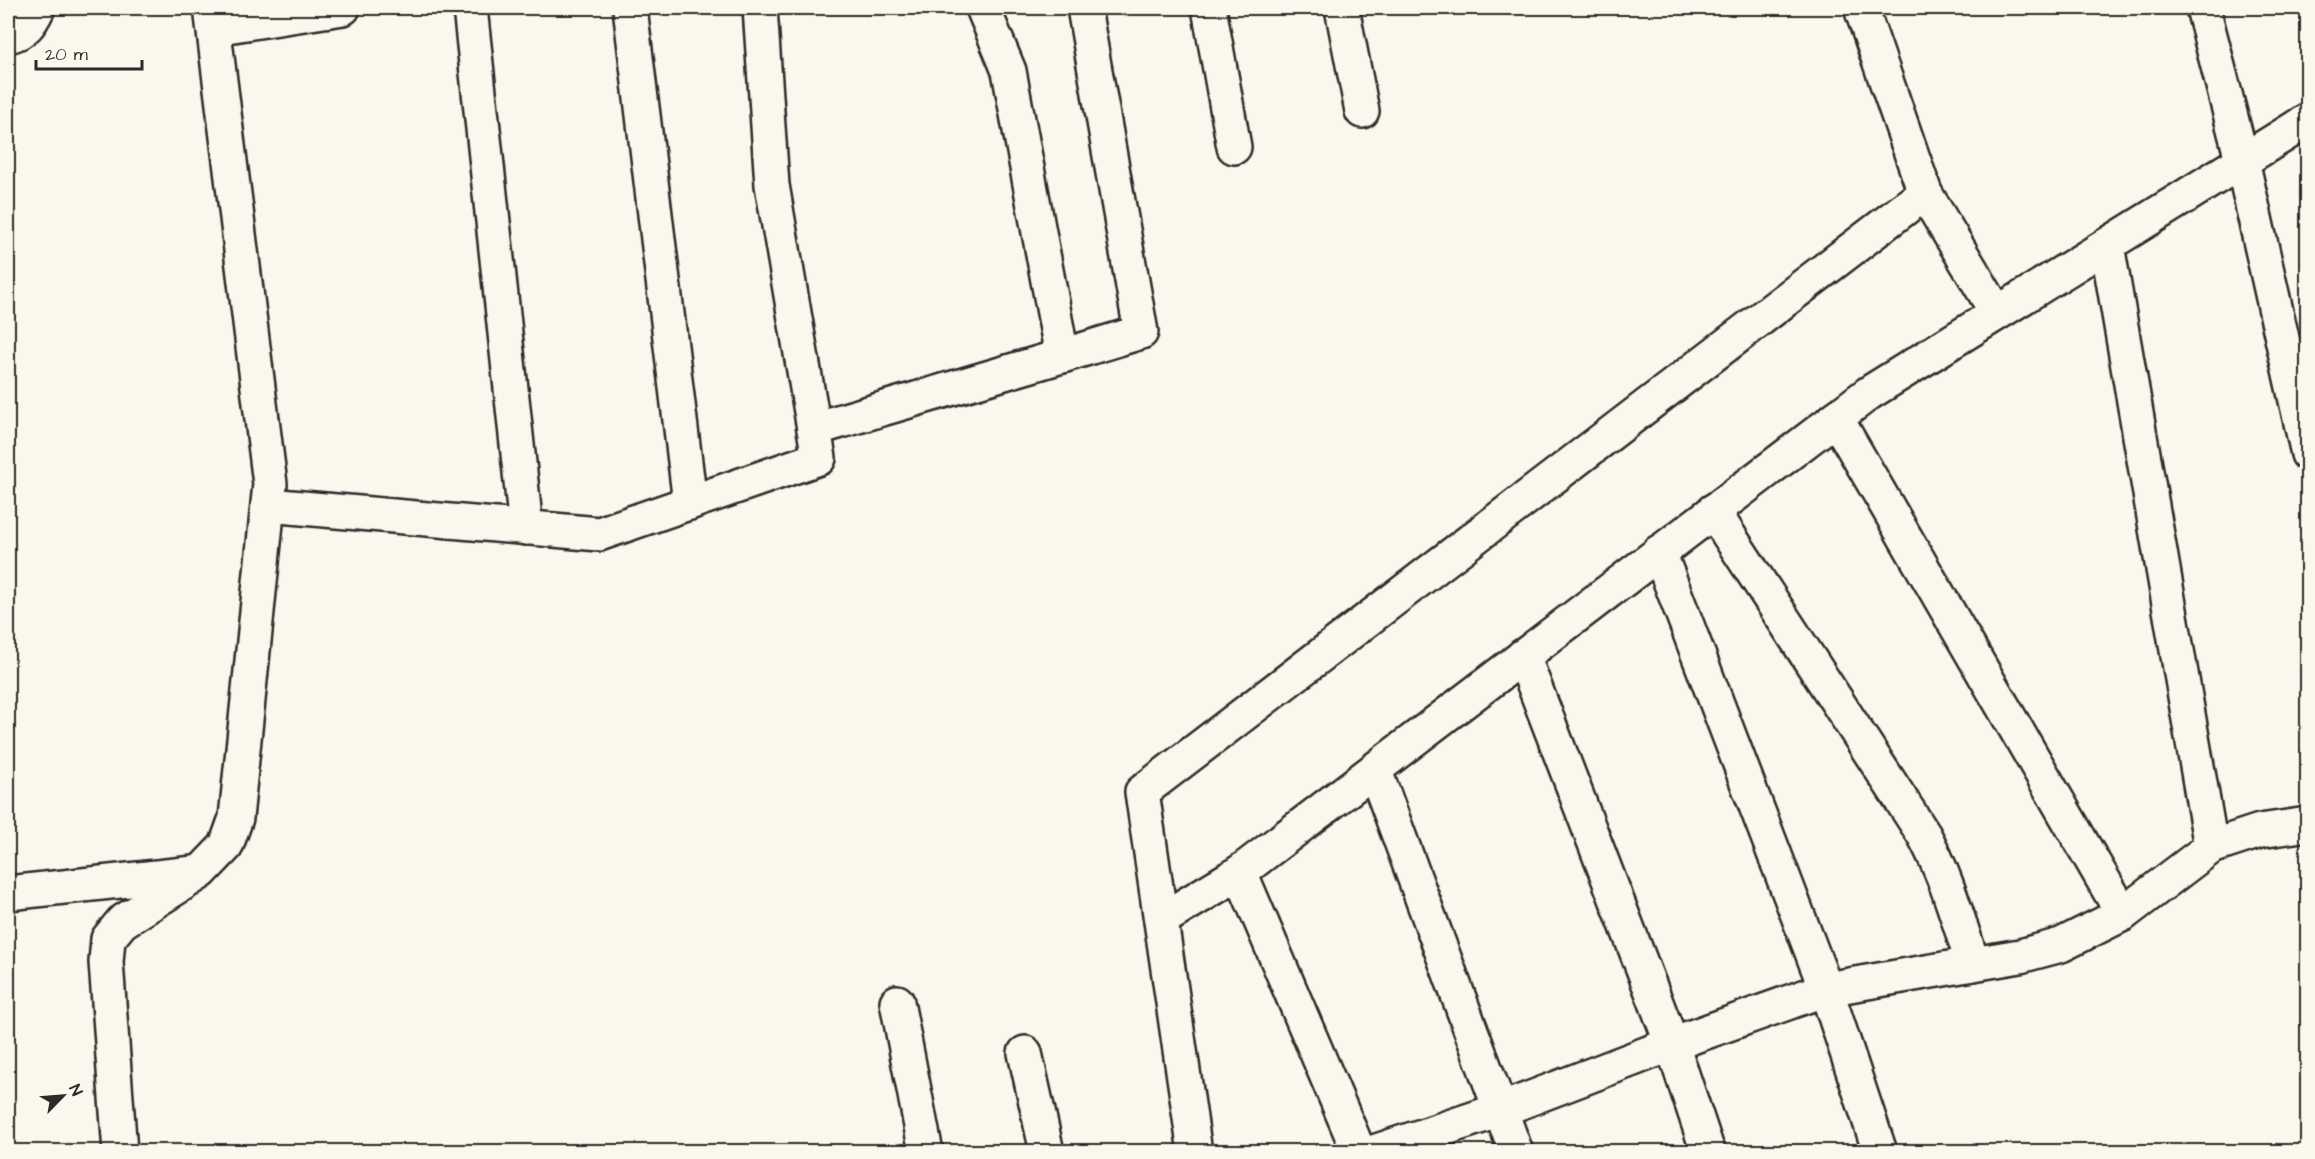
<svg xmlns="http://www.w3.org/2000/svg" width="2315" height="1159" font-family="'Architects Daughter',sans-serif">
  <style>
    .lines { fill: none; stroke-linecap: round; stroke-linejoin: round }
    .minor-casing { stroke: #2b2b2b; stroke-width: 38 }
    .minor { stroke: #fbf7ec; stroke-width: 33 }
  </style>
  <rect width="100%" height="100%" fill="#fbf7ec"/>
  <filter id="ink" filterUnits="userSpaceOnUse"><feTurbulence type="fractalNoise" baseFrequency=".0167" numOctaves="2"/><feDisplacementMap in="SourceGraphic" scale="12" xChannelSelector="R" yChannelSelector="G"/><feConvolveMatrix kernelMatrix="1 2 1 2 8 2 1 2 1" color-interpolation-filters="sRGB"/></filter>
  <g filter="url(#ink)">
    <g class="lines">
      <defs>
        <g id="minor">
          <path d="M470 8 526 528"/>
          <path d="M630 8 690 503"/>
          <path d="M1209 8 1234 147"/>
          <path d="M1342 8 1362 111"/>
          <path d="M1861 8 1925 193 1997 313"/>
          <path d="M2203 8 2242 160 2308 454"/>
          <path d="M214 28 343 8"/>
          <path d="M8 36C25 32 31 23 38 8"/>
          <path d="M2107 245 2211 847"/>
          <path d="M1062 356 1141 332 1084 8"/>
          <path d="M1836 418 2123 914"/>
          <path d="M814 429 1062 356 1009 71 983 8"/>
          <path d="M268 505 599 534 819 458 772 185 760 8"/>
          <path d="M1713 511 1924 835C1946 875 1958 920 1973 964"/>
          <path d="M1659 552 1826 989 1880 1152"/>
          <path d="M1523 656 1672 1044 1708 1152"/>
          <path d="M1375 771 1516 1152"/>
          <path d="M8 893 194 873"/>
          <path d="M1161 920 1240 872"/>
          <path d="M897 1002 926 1152"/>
          <path d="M1025 1053 1047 1152"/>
          <path d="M120 1152 106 962 108 939 122 922 201 872 226 846 236 818 270 484 211 8"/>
          <path d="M1195 1152 1142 792 1925 193"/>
          <path d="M1359 1152 1240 872 1869 393 2308 120"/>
          <path d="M1374 1152 1500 1110 1672 1044 1826 989 2020 956 2061 945 2123 914 2211 847 2260 831 2308 824"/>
        </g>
      </defs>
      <!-- minor casing -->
      <use href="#minor" class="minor-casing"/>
      <!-- minor -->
      <use href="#minor" class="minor"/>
    </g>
  </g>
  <!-- margin -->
  <rect width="2315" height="1159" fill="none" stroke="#fbf7ec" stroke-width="30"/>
  <rect x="15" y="15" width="2285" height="1129" fill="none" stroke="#2b2b2b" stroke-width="2" filter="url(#ink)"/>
  <!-- north arrow -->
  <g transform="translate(63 1096) rotate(65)" stroke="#fbf7ec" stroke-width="4.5" paint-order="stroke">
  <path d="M0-4.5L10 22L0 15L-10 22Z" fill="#2b2b2b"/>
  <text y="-9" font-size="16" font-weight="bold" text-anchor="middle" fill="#2b2b2b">N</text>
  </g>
  <!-- scale -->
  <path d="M36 60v9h106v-9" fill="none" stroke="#2b2b2b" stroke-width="3"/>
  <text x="45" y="60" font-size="18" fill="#2b2b2b" stroke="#fbf7ec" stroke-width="4.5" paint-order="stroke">20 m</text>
</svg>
